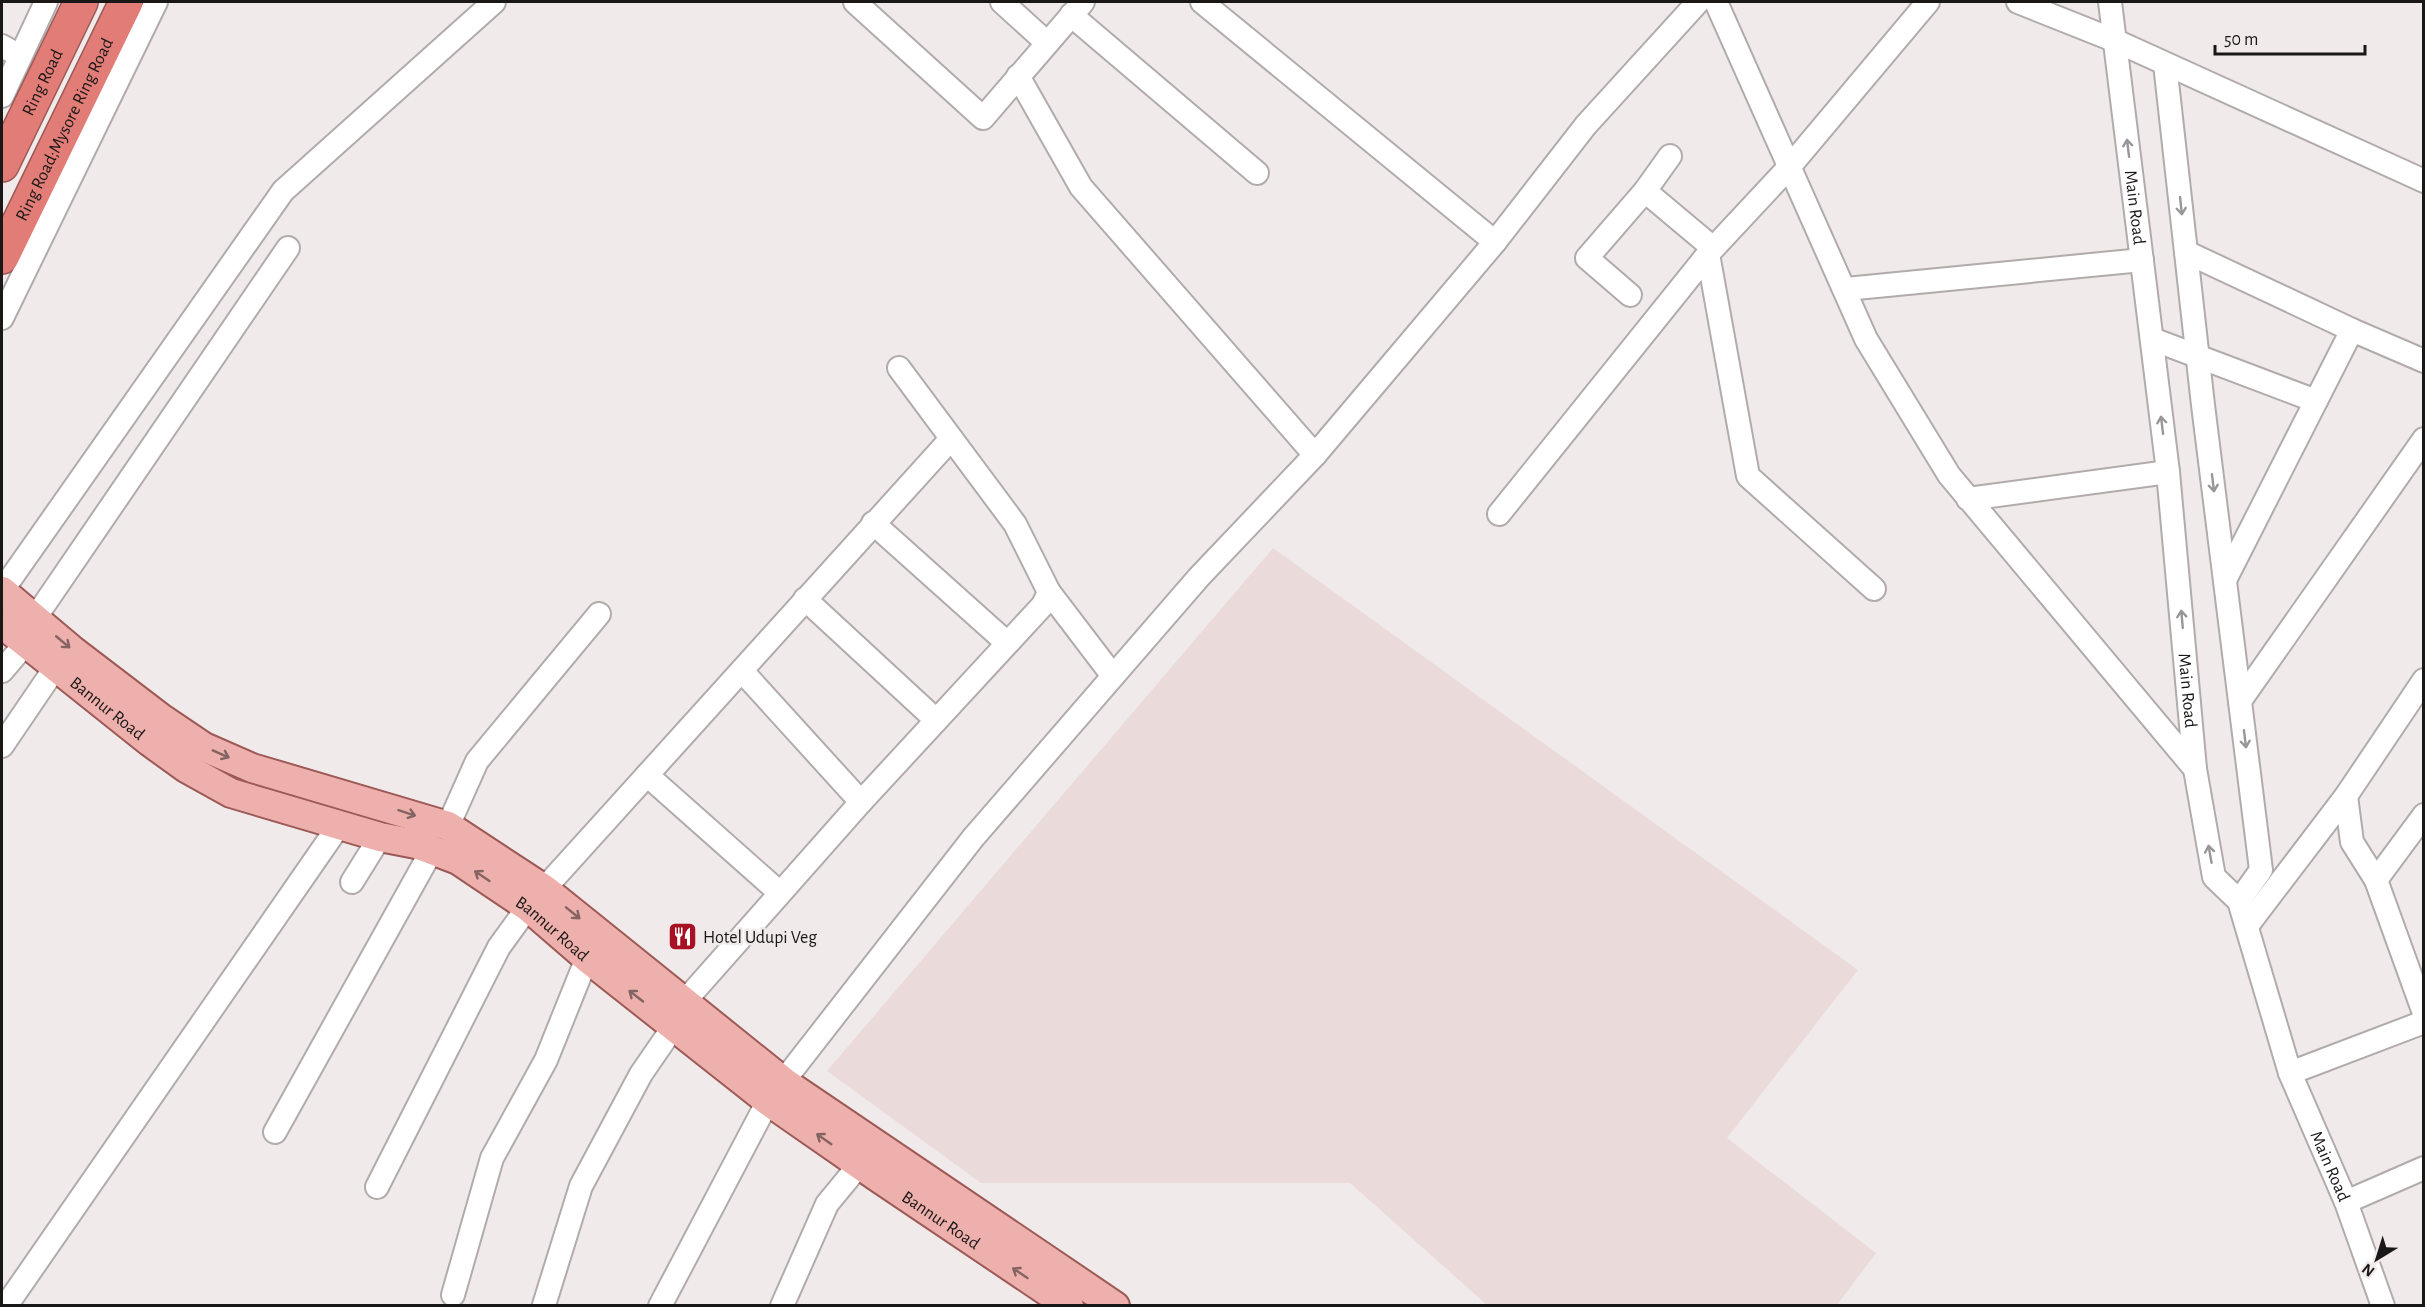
<svg xmlns="http://www.w3.org/2000/svg" width="2425" height="1307" font-family="'Alegreya Sans',sans-serif">
  <style>
    .built { fill: #eadbda }
    .lines { fill: none; stroke-linecap: round; stroke-linejoin: round }
    .minor-casing { stroke: #b1abab; stroke-width: 26 }
    .major-casing { stroke: #9c5955; stroke-width: 32 }
    .highway-casing { stroke: #9c5955; stroke-width: 36 }
    .minor { stroke: #fff; stroke-width: 22 }
    .major { stroke: #eeb0ad; stroke-width: 28 }
    .highway { stroke: #e27c77; stroke-width: 33 }
    .oneway { stroke: #989797 }
    .oneway2 { stroke: #846462 }
    .labels { text-anchor: middle; stroke-width: 5; stroke-linejoin: round; paint-order: stroke }
    .street-label { font-size: 18px; fill: #1a1817; stroke: #f1eaea }
    .poi-label { font-size: 18px; fill: #1a1817; stroke: #f1eaea; text-anchor: start }
  </style>
  <rect width="100%" height="100%" fill="#f1eaea"/>
  <!-- built -->
  <path class="built" d="M1273 548 1858 970 1727 1138 1876 1253 1837 1305H1487L1350 1183H981L827 1071Z"/>
  <g class="lines">
    <defs>
      <g id="minor">
        <path d="M855 2 983 118 1083 2"/>
        <path d="M1002 2 1046 42"/>
        <path d="M1202 2 1495 242"/>
        <path d="M1716 2 1866 339 1949 475 2195 769"/>
        <path d="M2018 2 2116 41 2424 181"/>
        <path id="s1" d="M2110 2 2168 472 2195 769 2214 877 2239 901 2290 1073 2346 1202 2383 1306"/>
        <path d="M1071 15 1257 173"/>
        <path d="M2 46 20 56"/>
        <path d="M2165 64 2203 405 2261 870 2239 901"/>
        <path d="M1018 76 1081 187 1315 455"/>
        <path d="M2 96 46 2"/>
        <path d="M1645 191 1670 156"/>
        <path d="M2186 252 2352 330 2424 361"/>
        <path d="M1708 254 1748 476 1874 589"/>
        <path d="M1846 289 2142 260"/>
        <path d="M1630 295 1587 258 1645 191 1713 248"/>
        <path d="M2 318 156 2"/>
        <path d="M2152 339 2316 401"/>
        <path d="M1968 499 2168 472"/>
        <path d="M1499 514 1708 254 1791 165 1928 2"/>
        <path d="M873 523 1006 642"/>
        <path d="M2225 580 2352 330"/>
        <path d="M2 591 283 191 494 2"/>
        <path d="M1049 592 1113 676"/>
        <path d="M805 599 936 720"/>
        <path d="M35 618 288 248"/>
        <path d="M2 671 25 644"/>
        <path d="M742 671 861 802"/>
        <path d="M2240 701 2424 439"/>
        <path d="M2 746 55 668"/>
        <path d="M647 775 780 893"/>
        <path d="M2346 796 2352 842 2376 880 2424 1013"/>
        <path d="M448 826 477 761 599 614"/>
        <path d="M2376 880 2424 815"/>
        <path d="M352 882 380 837"/>
        <path d="M544 889 950 440"/>
        <path d="M2247 926 2346 796 2424 680"/>
        <path d="M685 1001 861 802 1043 605 1049 592 1015 524 899 368"/>
        <path d="M2290 1073 2424 1022"/>
        <path d="M275 1132 432 850"/>
        <path d="M377 1187 499 947 528 907"/>
        <path d="M2346 1202 2424 1168"/>
        <path d="M453 1295 492 1158 546 1060 587 958"/>
        <path d="M544 1305 581 1186 641 1074 674 1026"/>
        <path d="M6 1306 340 824"/>
        <path d="M660 1306 768 1101 973 838 1199 577 1315 455 1495 242 1586 125 1698 2"/>
        <path d="M782 1306 827 1204 860 1164"/>
      </g>
      <g id="major">
        <path d="M2 591 72 650 161 718 204 747 252 768 448 826 544 889 784 1082 1115 1306"/>
        <path id="s2" d="M2 624 150 742 186 768 231 793 380 837 416 844 458 860 528 907 587 958 768 1101 876 1176 1069 1306"/>
      </g>
      <g id="highway">
        <path id="s3" d="M2 165 81 2"/>
        <path id="s4" d="M2 257 126 2"/>
      </g>
    </defs>
    <!-- minor casing -->
    <use href="#minor" class="minor-casing"/>
    <!-- major casing -->
    <use href="#major" class="major-casing"/>
    <!-- highway casing -->
    <use href="#highway" class="highway-casing"/>
    <!-- minor -->
    <use href="#minor" class="minor"/>
    <!-- major -->
    <use href="#major" class="major"/>
    <!-- highway -->
    <use href="#highway" class="highway"/>
  </g>
  <!-- one-way arrows -->
  <defs><path id="oneway-shaft" d="M-6 0H5M1.5-3L5.5 0L1.5 3" fill="none" stroke-width="1.6" stroke-linecap="round" stroke-linejoin="round" transform="scale(1.5)"/></defs>
  <g class="oneway">
    <use href="#oneway-shaft" transform="translate(2128 148) rotate(-97)"/>
    <use href="#oneway-shaft" transform="translate(2181 206) rotate(84)"/>
    <use href="#oneway-shaft" transform="translate(2162 425) rotate(-97)"/>
    <use href="#oneway-shaft" transform="translate(2213 483) rotate(83)"/>
    <use href="#oneway-shaft" transform="translate(2182 619) rotate(-95)"/>
    <use href="#oneway-shaft" transform="translate(2245 739) rotate(83)"/>
    <use href="#oneway-shaft" transform="translate(2210 854) rotate(-100)"/>
  </g>
  <g class="oneway2">
    <use href="#oneway-shaft" transform="translate(63 642) rotate(40)"/>
    <use href="#oneway-shaft" transform="translate(221 754) rotate(24)"/>
    <use href="#oneway-shaft" transform="translate(407 813) rotate(18)"/>
    <use href="#oneway-shaft" transform="translate(482 876) rotate(-146)"/>
    <use href="#oneway-shaft" transform="translate(573 913) rotate(39)"/>
    <use href="#oneway-shaft" transform="translate(636 996) rotate(-142)"/>
    <use href="#oneway-shaft" transform="translate(824 1139) rotate(-145)"/>
    <use href="#oneway-shaft" transform="translate(1020 1273) rotate(-146)"/>
  </g>
  <!-- icons -->
  <defs>
    <symbol id="restaurant-square" viewBox="-11 -11 22 22"><rect x="-9" y="-9" width="18" height="18" rx="4" fill="#a81123" stroke="#f1eaea"/><path d="M-5-6h1v4h1v-4h1v4h1v-4h1v5L-1.5 .5V6h-2V.5L-5-1ZM5-6V6H3V1.5H1.5Q1.5-4 5-6Z" fill="#fff"/></symbol>
  </defs>
  <g fill-rule="evenodd">
    <use href="#restaurant-square" x="666" y="920" width="33" height="33"/>
  </g>
  <g class="labels">
    <!-- street labels -->
    <g class="street-label">
      <text dy="6" stroke="none"><textPath href="#s3" startOffset="92">Ring Road</textPath></text>
      <text dy="6" stroke="none"><textPath href="#s4" startOffset="142">Ring Road;Mysore Ring Road</textPath></text>
      <text dy="6" stroke="none"><textPath href="#s1" startOffset="207">Main Road</textPath></text>
      <text dy="6" stroke="none"><textPath href="#s1" startOffset="693">Main Road</textPath></text>
      <text dy="6" stroke="none"><textPath href="#s2" startOffset="135">Bannur Road</textPath></text>
      <text dy="6" stroke="none"><textPath href="#s2" startOffset="639">Bannur Road</textPath></text>
      <text dy="6" stroke="none"><textPath href="#s1" startOffset="1197">Main Road</textPath></text>
      <text dy="6" stroke="none"><textPath href="#s2" startOffset="1125">Bannur Road</textPath></text>
    </g>
    <!-- poi labels -->
    <g class="poi-label">
      <text x="703" y="943">Hotel Udupi Veg</text>
    </g>
  </g>
  <!-- border -->
  <rect width="2425" height="1307" fill="none" stroke="#1a1817" stroke-width="6"/>
  <!-- north arrow -->
  <g transform="translate(2377 1259) rotate(218)" stroke="#f1eaea" stroke-width="4.5" paint-order="stroke">
  <path d="M0-4.5L10 22L0 15L-10 22Z" fill="#1a1817"/>
  <text y="-9" font-size="16" font-weight="bold" text-anchor="middle" fill="#1a1817">N</text>
  </g>
  <!-- scale -->
  <path d="M2215 45v9h150v-9" fill="none" stroke="#1a1817" stroke-width="3"/>
  <text x="2224" y="45" font-size="18" fill="#1a1817" stroke="#f1eaea" stroke-width="4.5" paint-order="stroke">50 m</text>
</svg>
